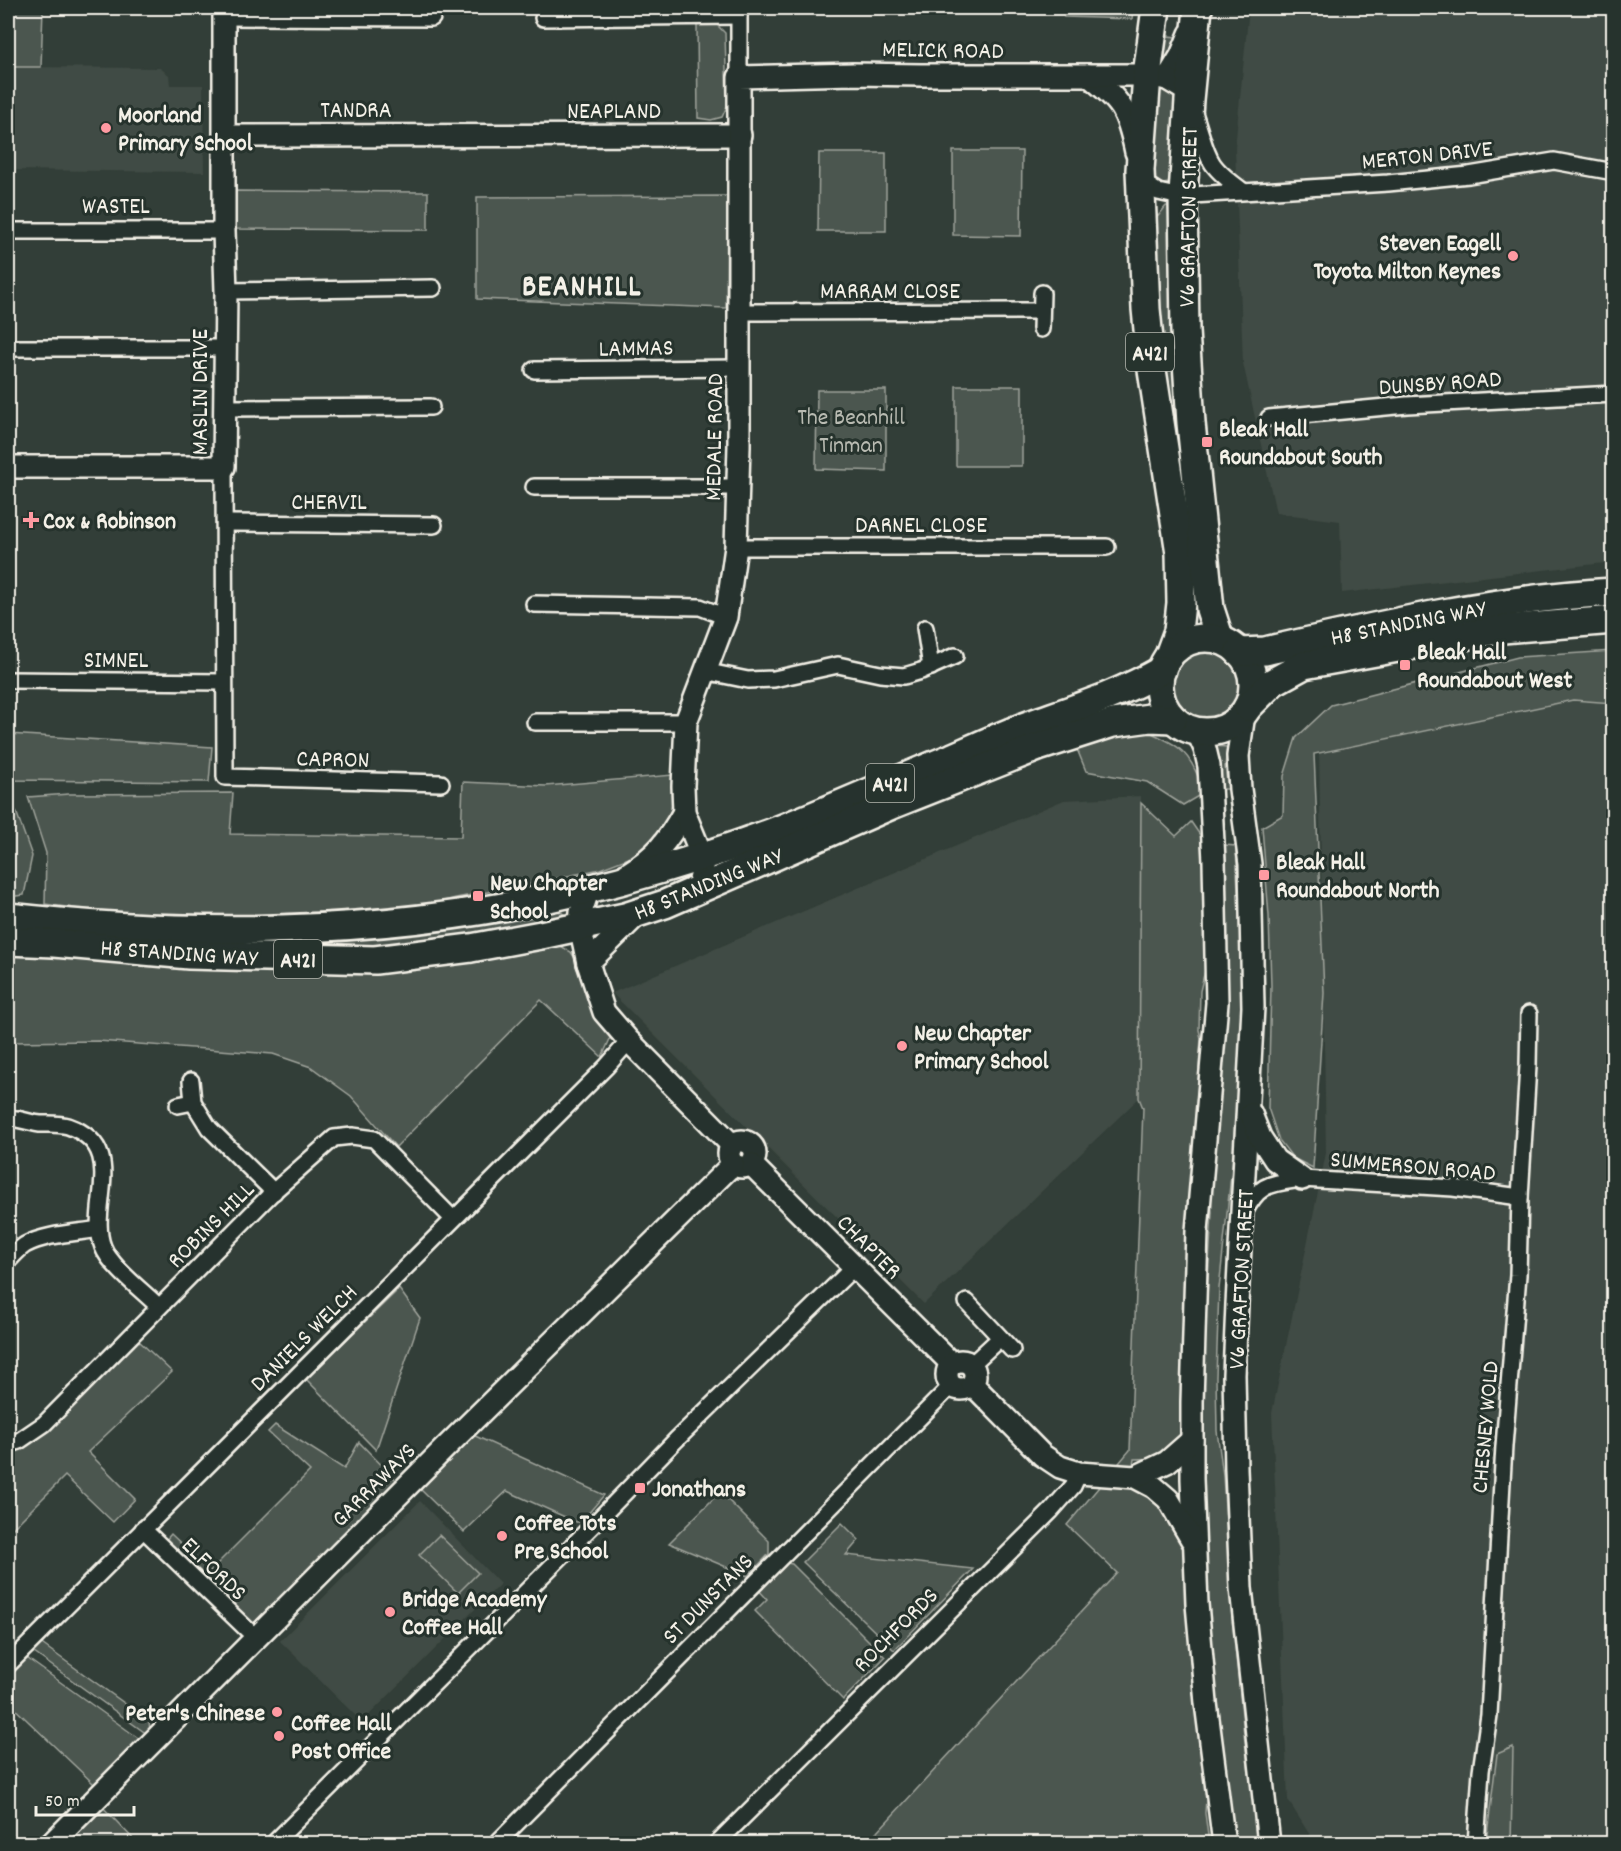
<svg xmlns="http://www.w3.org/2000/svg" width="1621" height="1851" font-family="Dekko,sans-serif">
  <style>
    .built { fill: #404b44 }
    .green { fill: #4c564f; stroke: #a0a49c; stroke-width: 1.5 }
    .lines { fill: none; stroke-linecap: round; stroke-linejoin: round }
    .street-casing { stroke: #f4f1e8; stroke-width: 20 }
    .secondary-casing { stroke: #f4f1e8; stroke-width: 26 }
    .highway-casing { stroke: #f4f1e8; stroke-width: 32 }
    .street { stroke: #26332d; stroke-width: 15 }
    .secondary { stroke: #26332d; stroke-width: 21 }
    .highway { stroke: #26332d; stroke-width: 27 }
    .poi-dot { fill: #ff9aa2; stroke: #26332d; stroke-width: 2 }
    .labels { text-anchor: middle; stroke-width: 6; stroke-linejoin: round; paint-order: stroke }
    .shield { fill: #26332d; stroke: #b6b8b0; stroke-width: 1.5 }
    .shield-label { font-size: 22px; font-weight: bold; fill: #f4f1e8 }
    .street-label { font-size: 24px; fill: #f4f1e8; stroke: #26332d }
    .poi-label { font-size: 24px; font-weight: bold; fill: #f4f1e8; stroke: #26332d; text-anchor: start }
    .park-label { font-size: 24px; fill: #b9bbb2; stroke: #26332d }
    .district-label { font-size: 30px; font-weight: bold; letter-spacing: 1.5px; fill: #f4f1e8; stroke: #26332d }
  </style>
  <rect width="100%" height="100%" fill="#323e38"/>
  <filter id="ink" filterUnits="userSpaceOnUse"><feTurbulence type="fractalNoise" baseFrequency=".0167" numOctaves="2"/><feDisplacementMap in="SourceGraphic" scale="12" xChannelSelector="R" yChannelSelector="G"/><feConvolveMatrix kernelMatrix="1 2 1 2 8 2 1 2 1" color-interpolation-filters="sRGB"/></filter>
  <g filter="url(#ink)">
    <!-- built -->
    <g class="built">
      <path d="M1249 8H1613V562L1342 593 1340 521 1276 513 1243 363 1235 148Z"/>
      <path d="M8 67 160 68 169 75 170 85H203L204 172 8 170Z"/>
      <path d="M1574 699 1613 701V1843H1313V1840L1288 1800 1272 1413 1326 1153 1319 749Z"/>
      <path d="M1141 796 1139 1098 924 1304 612 993 1064 800Z"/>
      <path d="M420 1501 500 1584 362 1722 280 1641Z"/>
    </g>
    <!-- green -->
    <g class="green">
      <path d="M8 8H43L41 67H8Z"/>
      <path d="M1065 8H1133L1132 19 1064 17Z"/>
      <path d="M697 25H717L725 33 727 106 722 117 711 120 698 118Z"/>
      <path d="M1158 35 1177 37 1171 57 1164 61H1156Z"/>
      <path d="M1156 87H1167L1179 102 1173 178 1169 183 1163 184 1152 180Z"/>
      <path d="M953 151H1022L1021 236 953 235Z"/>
      <path d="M819 153H886V231H818Z"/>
      <path d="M235 191 428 192V230L235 229Z"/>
      <path d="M727 196 726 308 477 299V197Z"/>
      <path d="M1166 206H1173L1188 516 1164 426 1152 224Z"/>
      <rect x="956" y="386" width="66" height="80"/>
      <path d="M817 390H886V471L816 469Z"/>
      <path d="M1613 651V703L1573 700 1314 754 1324 993 1313 1168 1293 1158 1279 1140 1268 1108 1271 986 1269 916 1262 827 1283 815 1284 776 1296 738 1331 705 1518 657Z"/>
      <circle cx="1204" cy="688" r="37"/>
      <path d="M1147 731C1171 742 1185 747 1196 772 1200 781 1202 785 1200 795L1183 805 1147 782 1086 771 1077 749 1111 732Z"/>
      <path d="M8 734 212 747 209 782 8 780Z"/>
      <path d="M1214 746 1227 747 1225 767 1228 789H1221L1218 760Z"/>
      <path d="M673 775V800L669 817 663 830 647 851 600 869 545 881 456 898 397 912 302 919 122 915 45 904 46 853 28 797 69 794 233 793 230 834 461 837 463 782 546 786Z"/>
      <path d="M8 795 16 811 32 856 24 895 8 897Z"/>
      <path d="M1141 803 1176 836 1191 822 1202 838 1207 962 1200 991 1199 1030 1201 1038C1194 1146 1183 1254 1182 1363 1182 1385 1188 1426 1175 1444 1165 1458 1149 1459 1134 1459L1131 1480 1158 1495 1178 1531 1185 1552 1191 1673 1207 1785 1205 1813 1209 1843 866 1844 1117 1573 1067 1525 1130 1450 1143 1108 1139 1098Z"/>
      <path d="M1224 845 1236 846 1242 983 1240 1090 1219 1289 1216 1377 1217 1431 1223 1475 1232 1618 1244 1734 1258 1843H1229L1204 1627 1198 1410 1203 1364 1212 1212 1209 1171 1227 917Z"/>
      <path d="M557 910 569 917 454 940 330 949 213 946 54 925 411 933Z"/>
      <path d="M557 944 571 952 576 960 607 1027 610 1039 602 1057 541 1000 396 1147 351 1096 311 1067 273 1054 98 1041 8 1042V951L189 961Z"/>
      <path d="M399 1289 420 1318 376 1450 306 1379Z"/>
      <path d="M138 1340 172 1372 88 1452 135 1499 113 1522 65 1476 8 1533V1453L24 1446 64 1416Z"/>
      <path d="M275 1425 344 1469 359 1442 398 1482 258 1622 250 1623 164 1542 171 1534 210 1571 310 1471 268 1432Z"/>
      <path d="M473 1435 604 1495 581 1522H576L507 1491 464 1532 417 1486Z"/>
      <path d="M720 1492 769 1541V1554L748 1576 669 1543Z"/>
      <path d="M842 1523 859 1540 846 1555 973 1569 894 1650 803 1562Z"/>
      <path d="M439 1535 478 1573 458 1593 419 1555Z"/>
      <path d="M782 1562 792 1564 885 1657 843 1700 755 1611 767 1599 756 1587Z"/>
      <path d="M39 1642 149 1721 150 1731 147 1734 30 1650Z"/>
      <path d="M24 1656 141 1740 95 1785 8 1702V1673Z"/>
      <path d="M1513 1747 1511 1843H1486L1497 1754Z"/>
      <path d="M99 1803 137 1843 58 1844Z"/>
    </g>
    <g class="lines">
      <defs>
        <g id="street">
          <path d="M224 17 432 18"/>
          <path d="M543 18 739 16"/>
          <path d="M739 77V8"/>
          <path d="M1195 116C1209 158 1204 163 1243 191"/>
          <path d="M1141 181 1158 192 1176 196 1388 183 1469 175 1554 161 1614 172"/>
          <path d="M8 231H224"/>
          <path d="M226 291 433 288"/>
          <path d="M739 312 1041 311"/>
          <path d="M1041 329 1042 293"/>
          <path d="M8 348H224"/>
          <path d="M534 370 739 368"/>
          <path d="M225 408 431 407"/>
          <path d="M1269 418 1407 405 1614 394"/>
          <path d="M224 467 225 777 441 783"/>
          <path d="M534 487H739"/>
          <path d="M225 523 434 525"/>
          <path d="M736 547H1107"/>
          <path d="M534 604 700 607 726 617"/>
          <path d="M925 628 931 667"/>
          <path d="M704 671 748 680 774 679 838 665 880 674 904 676 921 671 955 656"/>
          <path d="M8 680 224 682"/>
          <path d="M535 722H686"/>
          <path d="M191 1081 193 1102 209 1128 274 1192"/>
          <path d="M178 1105 193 1102"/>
          <path d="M17 1119C25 1121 33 1123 40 1124 49 1124 59 1123 68 1126 130 1148 87 1206 103 1247 110 1266 144 1292 159 1307"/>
          <path d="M1244 1213C1259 1183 1270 1184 1302 1179L1453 1188 1520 1197"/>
          <path d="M8 1261C13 1256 19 1249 25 1245 45 1234 76 1233 99 1229"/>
          <path d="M967 1302 1012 1350"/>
          <path d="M971 1365 1000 1338"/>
          <path d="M8 1445 19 1441 44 1424 273 1192 334 1138 352 1136 374 1139 453 1219"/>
          <path d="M143 1529 256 1638"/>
          <path d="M8 1665 607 1066 629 1041"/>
          <path d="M273 1844 598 1520 676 1440 854 1267"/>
          <path d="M496 1844 952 1385"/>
          <path d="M716 1844 1051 1511 1073 1486 1079 1473"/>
          <path d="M1476 1844 1481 1771 1489 1715 1504 1446 1518 1275 1520 1197 1528 1066 1529 1014"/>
        </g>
        <g id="secondary">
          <path d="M1088 75C1122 102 1127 109 1136 152"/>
          <path d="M1167 79 1181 56 1190 34"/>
          <path d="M224 136 740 135"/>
          <path d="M8 467H224L226 291 224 231V8"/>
          <path d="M1244 714 1238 756 1240 789 1250 864 1253 1007 1237 1304 1234 1375 1236 1469 1241 1588 1269 1844"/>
          <path d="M1197 731 1205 749 1209 766 1214 861 1217 1003 1197 1231 1192 1402V1479L1197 1604 1206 1703 1224 1844"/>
          <path d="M627 874C657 855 667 842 684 812"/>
          <path d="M589 888 581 912 580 926 588 963 604 1012 629 1041 732 1145"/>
          <path d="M697 892 702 872V856L684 812 683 786 686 722 726 617 736 547 739 446V77L853 74 921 75H1147L1167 79 1190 93"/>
          <path d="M588 963 639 913"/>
          <path d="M1251 1114 1260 1137 1275 1160 1302 1179"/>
          <circle cx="742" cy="1154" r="13"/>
          <path d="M751 1164 952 1364"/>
          <circle cx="961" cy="1375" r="14"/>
          <path d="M972 1384 1042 1455 1060 1467 1079 1473 1135 1477 1154 1487 1168 1499 1192 1540"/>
          <path d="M1135 1477 1167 1462 1192 1440"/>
          <path d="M51 1844 444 1449 733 1164"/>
        </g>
        <g id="highway">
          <path d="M1156 8 1147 75 1140 170 1146 309 1152 370 1180 553 1181 603 1178 631 1168 658"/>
          <path d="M1198 8 1189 100 1183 195 1185 331 1191 423 1210 609 1220 640"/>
          <circle cx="1206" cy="685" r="47"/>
          <path d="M1239 652 1265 651C1380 625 1496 598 1614 592"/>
          <path d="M1248 707 1273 682 1304 665 1503 629 1614 620"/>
          <path d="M8 917C224 941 448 934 658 870 696 859 735 846 773 832 833 809 891 782 951 758 978 746 1006 733 1034 723 1079 707 1120 694 1162 670"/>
          <path d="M8 941 54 943 189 955 375 960 471 948 541 935 625 917 665 904 894 804 1038 747 1113 723 1150 718 1173 719"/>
        </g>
      </defs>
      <!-- street casing -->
      <use href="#street" class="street-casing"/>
      <!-- secondary casing -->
      <use href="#secondary" class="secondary-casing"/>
      <!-- highway casing -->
      <use href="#highway" class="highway-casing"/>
      <!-- street -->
      <use href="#street" class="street"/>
      <!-- secondary -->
      <use href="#secondary" class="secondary"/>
      <!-- highway -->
      <use href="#highway" class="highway"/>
    </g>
  </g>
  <!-- markers -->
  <g class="poi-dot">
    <circle cx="106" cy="128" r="6"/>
    <circle cx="1513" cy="256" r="6"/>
    <rect x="1201" y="436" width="12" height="12" rx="3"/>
    <path d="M28 511h6v6h6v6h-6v6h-6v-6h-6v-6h6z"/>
    <rect x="1399" y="659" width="12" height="12" rx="3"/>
    <rect x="1258" y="869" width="12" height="12" rx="3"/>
    <rect x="472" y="890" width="12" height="12" rx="3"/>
    <circle cx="902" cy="1046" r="6"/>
    <rect x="634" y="1482" width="12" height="12" rx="3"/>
    <circle cx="502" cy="1536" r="6"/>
    <circle cx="390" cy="1612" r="6"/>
    <circle cx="277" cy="1712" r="6"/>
    <circle cx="279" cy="1736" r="6"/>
  </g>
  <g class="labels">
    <!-- shield labels -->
    <g class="shield">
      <rect x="1126" y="333" width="48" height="38" rx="4.5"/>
      <rect x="866" y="764" width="48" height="38" rx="4.5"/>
      <rect x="274" y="940" width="48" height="38" rx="4.5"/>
    </g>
    <g class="shield-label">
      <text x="1150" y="360">A421</text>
      <text x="890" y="791">A421</text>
      <text x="298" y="967">A421</text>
    </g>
    <!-- street labels -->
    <g class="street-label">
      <text transform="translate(943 49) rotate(1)" y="8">MELICK ROAD</text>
      <text x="356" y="117">TANDRA</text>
      <text x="614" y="118">NEAPLAND</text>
      <text transform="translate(1427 154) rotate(-6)" y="8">MERTON DRIVE</text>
      <text x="116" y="213">WASTEL</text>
      <text transform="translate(1187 217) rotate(-89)" y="8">V6 GRAFTON STREET</text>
      <text x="890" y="298">MARRAM CLOSE</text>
      <text transform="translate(636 347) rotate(-1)" y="8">LAMMAS</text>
      <text transform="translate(1440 382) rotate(-4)" y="8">DUNSBY ROAD</text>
      <text transform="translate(199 392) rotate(-90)" y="8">MASLIN DRIVE</text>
      <text transform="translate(713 437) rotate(-89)" y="8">MEDALE ROAD</text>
      <text x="329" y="509">CHERVIL</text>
      <text x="921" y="532">DARNEL CLOSE</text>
      <text transform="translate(1408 622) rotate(-11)" y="8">H8 STANDING WAY</text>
      <text x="116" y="667">SIMNEL</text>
      <text transform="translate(333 758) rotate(1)" y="8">CAPRON</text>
      <text transform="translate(708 883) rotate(-22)" y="8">H8 STANDING WAY</text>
      <text transform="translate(179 952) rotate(4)" y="8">H8 STANDING WAY</text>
      <text transform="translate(1413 1165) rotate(5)" y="8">SUMMERSON ROAD</text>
      <text transform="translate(210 1224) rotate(-45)" y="8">ROBINS HILL</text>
      <text transform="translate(870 1246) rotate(45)" y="8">CHAPTER</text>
      <text transform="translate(1240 1279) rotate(-87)" y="8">V6 GRAFTON STREET</text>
      <text transform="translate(303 1337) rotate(-45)" y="8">DANIELS WELCH</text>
      <text transform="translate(1484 1427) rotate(-85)" y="8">CHESNEY WOLD</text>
      <text transform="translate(373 1484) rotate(-45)" y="8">GARRAWAYS</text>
      <text transform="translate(215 1568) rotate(44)" y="8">ELFORDS</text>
      <text transform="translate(707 1598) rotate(-45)" y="8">ST DUNSTANS</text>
      <text transform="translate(895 1629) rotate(-45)" y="8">ROCHFORDS</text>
    </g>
    <!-- poi labels -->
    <g class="poi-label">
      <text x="118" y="122">Moorland<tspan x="118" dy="28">Primary School</tspan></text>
      <text x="1501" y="250" text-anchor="end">Steven Eagell<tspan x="1501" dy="28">Toyota Milton Keynes</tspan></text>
      <text x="1219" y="436">Bleak Hall<tspan x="1219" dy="28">Roundabout South</tspan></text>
      <text x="43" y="528">Cox &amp; Robinson</text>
      <text x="1417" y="659">Bleak Hall<tspan x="1417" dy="28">Roundabout West</tspan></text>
      <text x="1276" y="869">Bleak Hall<tspan x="1276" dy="28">Roundabout North</tspan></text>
      <text x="490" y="890">New Chapter<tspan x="490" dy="28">School</tspan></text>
      <text x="914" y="1040">New Chapter<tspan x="914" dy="28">Primary School</tspan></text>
      <text x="652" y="1496">Jonathans</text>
      <text x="514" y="1530">Coffee Tots<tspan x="514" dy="28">Pre School</tspan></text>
      <text x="402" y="1606">Bridge Academy<tspan x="402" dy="28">Coffee Hall</tspan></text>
      <text x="265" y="1720" text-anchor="end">Peter's Chinese</text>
      <text x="291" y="1730">Coffee Hall<tspan x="291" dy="28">Post Office</tspan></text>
    </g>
    <!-- park labels -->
    <g class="park-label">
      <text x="851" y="424">The Beanhill<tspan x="851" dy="28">Tinman</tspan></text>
    </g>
    <!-- district labels -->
    <g class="district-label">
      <text x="582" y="295">BEANHILL</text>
    </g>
  </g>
  <!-- margin -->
  <rect width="1621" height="1851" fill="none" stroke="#26332d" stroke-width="30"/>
  <rect x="15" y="15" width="1591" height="1821" fill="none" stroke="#f4f1e8" stroke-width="2" filter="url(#ink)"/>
  <!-- scale -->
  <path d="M36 1806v9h98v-9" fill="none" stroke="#f4f1e8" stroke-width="3"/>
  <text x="45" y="1806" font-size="18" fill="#f4f1e8" stroke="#26332d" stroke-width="4.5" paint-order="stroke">50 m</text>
</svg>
